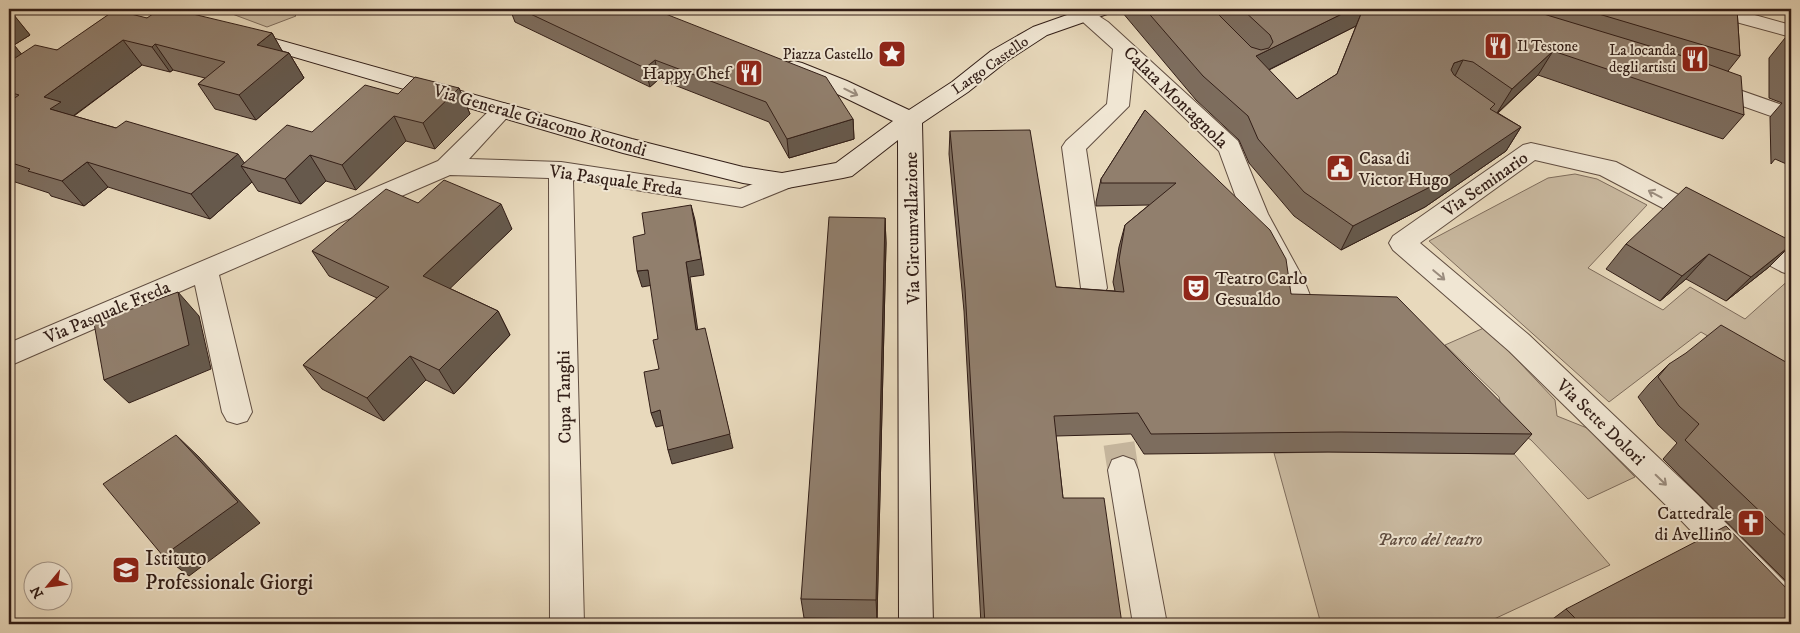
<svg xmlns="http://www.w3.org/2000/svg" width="1800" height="633" font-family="'IM FELL DW Pica',serif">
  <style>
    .green { fill: #c9b9a0; stroke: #7e6c5c }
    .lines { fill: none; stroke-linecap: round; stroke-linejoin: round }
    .street-tunnel { stroke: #c4b49b; stroke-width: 31; stroke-dasharray: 31 15; stroke-linecap: butt }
    .street-casing { stroke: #604d40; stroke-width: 2 }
    .secondary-casing { stroke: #321e17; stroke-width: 2 }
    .street { fill: #f0e6d3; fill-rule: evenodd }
    .secondary { fill: #f0e6d3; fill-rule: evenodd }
    .wall { fill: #7d6d5e; stroke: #321e17; fill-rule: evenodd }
    .shaded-wall { fill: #66594c; stroke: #321e17 }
    .building { fill: #917f6d; stroke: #321e17 }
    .oneway { stroke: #9a8c7e }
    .labels { text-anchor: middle; stroke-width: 4; stroke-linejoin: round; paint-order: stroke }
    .far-poi-label { font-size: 15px; fill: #321e17; stroke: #f0e6d3; text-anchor: end }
    .far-street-label { font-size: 15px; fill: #321e17; stroke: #f0e6d3 }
    .poi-label { font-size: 18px; fill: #321e17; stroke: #f0e6d3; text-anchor: end }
    .street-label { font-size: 18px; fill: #321e17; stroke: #f0e6d3 }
    .park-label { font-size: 18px; font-style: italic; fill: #5f4c40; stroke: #f0e6d3 }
    .near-poi-label { font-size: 21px; fill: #321e17; stroke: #f0e6d3; text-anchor: start }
  </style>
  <rect width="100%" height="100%" fill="#e8d9bc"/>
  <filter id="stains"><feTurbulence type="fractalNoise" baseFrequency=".004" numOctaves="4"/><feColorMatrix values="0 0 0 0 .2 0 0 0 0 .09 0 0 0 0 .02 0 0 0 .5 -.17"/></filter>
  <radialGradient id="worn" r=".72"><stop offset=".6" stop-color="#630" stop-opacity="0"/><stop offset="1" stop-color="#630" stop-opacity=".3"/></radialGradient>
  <!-- green -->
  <g class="green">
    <path d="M219 9H289L296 16 267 27Z"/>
    <path d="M1575 174 1597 179 1647 205 1588 268 1663 310 1690 287 1745 319 1791 278V386L1701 332 1609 402 1429 241 1548 178Z"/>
    <path d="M1486 327 1555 400 1557 416 1587 428 1635 477 1588 499 1531 440 1505 422 1499 397 1445 345Z"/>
    <path d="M1328 452 1514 454 1610 565 1492 620 1493 624H1321L1274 453Z"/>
  </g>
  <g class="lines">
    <!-- street-tunnel -->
    <path class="street-tunnel" d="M1112 398 1123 470"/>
    <defs>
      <g id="street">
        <path d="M118 9H142L139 13C125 23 107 42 89 37L85 33 89 29Z"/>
        <path d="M1088 9 1108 22 1238 141 1268 214 1304 280 1313 303 1309 310 1299 313 1289 310 1278 280 1242 214 1219 151 1133 68 1129 106 1086 149 1107 288 1103 295 1094 298 1085 295 1081 288 1062 147 1066 141 1107 104 1113 49 1074 14 1077 10Z"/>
        <path d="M1700 9H1733L1791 25V37L1703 13Z"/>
        <path d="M1708 79 1791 108V123L1700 91 1697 86 1700 81Z"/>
        <path d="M503 103 511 105 514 110 469 159 561 162 740 189 782 173 791 175 794 181 791 187 742 207 573 180 584 624H550L549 178 450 175 219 275 252 412 247 421 237 424 227 421 222 412 195 285 9 366V343L438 161 495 105Z"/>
        <path d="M1531 143 1616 162 1713 213 1717 219 1713 225 1704 228 1695 225 1600 175 1535 160 1420 243 1529 335 1698 495 1791 588V624L1779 623 1676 515 1509 351 1393 250 1389 243 1393 236 1523 145Z"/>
        <path d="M1746 232 1791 253V275L1782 272 1737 248 1733 241 1737 234Z"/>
        <path d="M1123 456 1134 460 1138 470 1167 624H1133L1108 470 1112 460Z"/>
      </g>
      <path id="secondary" d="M1084 9H1113L1110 13 1047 35 1007 61 968 92 922 123 933 624H899L898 140 852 176 843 178 782 189 743 183 623 153 236 40 232 36 236 32 243 30 632 139 743 167 782 173 836 163 893 121 831 91 786 73 783 68 786 63 794 61 802 63 847 81 909 110 952 82 991 51 1033 27Z"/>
    </defs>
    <!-- street casing -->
    <use href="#street" class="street-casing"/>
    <!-- secondary casing -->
    <use href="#secondary" class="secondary-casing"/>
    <!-- street -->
    <use href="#street" class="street"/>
    <!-- secondary -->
    <use href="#secondary" class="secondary"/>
  </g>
  <!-- wall -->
  <g class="wall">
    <path d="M510 9H653L853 119 854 139 789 158 769 122 659 79 650 87 515 22Z"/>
    <path d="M1122 9H1737L1740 56 1728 71 1744 115 1723 139 1538 75 1498 113 1521 127 1506 151 1425 207 1341 250 1294 216 1249 163 1239 140 1196 100 1122 12ZM1356 26 1337 74 1297 99 1269 70Z"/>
    <path d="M9 10 30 35 14 45 21 54 57 50 147 18 272 33 282 51 289 53 304 78 256 120 215 109 198 84 205 78 173 70 170 72 142 65 74 116 116 128 244 163 398 94 459 88 470 114 435 149 406 141 356 190 326 181 301 204 258 191 252 182 210 219 108 187 84 206 51 196 49 193 9 180Z"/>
    <path d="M1789 33 1791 34V166L1775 159 1771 164 1770 117 1782 103 1769 98V58Z"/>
    <path d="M1145 110 1291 294 1532 434 1514 454 1328 452 1144 454 1131 434 1056 436 1063 498 1122 624H981L964 311 949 154 950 131 1056 287 1115 291 1113 282 1119 247 1125 225 1149 205 1096 206V202L1101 179Z"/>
    <path d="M418 203 512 229 449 288 498 311 510 335 454 394 426 380 384 421 322 389 303 365 377 298 329 276 312 251Z"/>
    <path d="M885 218 886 243 877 619 804 618 801 599Z"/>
    <path d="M1791 241V245L1769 267 1726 301 1686 279 1660 301 1606 269 1626 244Z"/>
    <path d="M1791 246V252L1788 249Z"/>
    <path d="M1669 364 1791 365V586L1663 459 1677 443 1658 425 1638 397 1649 384Z"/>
    <path d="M1566 609 1791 624H1546Z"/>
  </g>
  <!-- shaded-wall -->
  <g class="shaded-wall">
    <path d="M1352 9H1363L1356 26 1248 80 1256 56Z"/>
    <path d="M10 10 30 35 14 45 29 63 9 76V11Z"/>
    <path d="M272 33 285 56 289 53 304 78 256 120 239 95 257 45Z"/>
    <path d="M123 40 142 65 73 116 50 109 44 97Z"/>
    <path d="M155 44 173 70 170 72 152 47Z"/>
    <path d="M1553 51 1538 75 1497 113 1512 89Z"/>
    <path d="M655 60 659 79 650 87 645 68Z"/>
    <path d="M1463 60 1451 84 1441 87 1454 63Z"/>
    <path d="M459 88 470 114 435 149 423 123Z"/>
    <path d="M394 116 406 141 356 190 342 165Z"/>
    <path d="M853 119 854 139 789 158 787 139Z"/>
    <path d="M1521 127 1506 151 1425 207 1341 250 1353 226Z"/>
    <path d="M238 154 248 168 241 166 252 182 210 219 191 194Z"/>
    <path d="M310 155 326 181 301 204 285 179Z"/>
    <path d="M87 162 108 187 84 206 62 181Z"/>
    <path d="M501 204 512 229 437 301 423 276Z"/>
    <path d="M691 205 695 220 704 275 690 277 700 345 696 330 686 262Z"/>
    <path d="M885 218 886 243 877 619 876 600Z"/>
    <path d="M1791 245 1769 267 1726 301 1751 277Z"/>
    <path d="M1709 254 1686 279 1660 301 1682 276Z"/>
    <path d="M648 270 653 285 642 287 637 271Z"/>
    <path d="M178 292 199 316 211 369 129 403 104 380Z"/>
    <path d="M498 311 510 335 454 394 439 370Z"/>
    <path d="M708 343 733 448 672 464 668 450Z"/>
    <path d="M410 356 426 380 384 421 367 398Z"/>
    <path d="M660 410 665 425 656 427 651 413Z"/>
    <path d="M176 435 199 457 260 523 189 576 163 556Z"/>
  </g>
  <!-- building -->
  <g class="building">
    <path d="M160 9H172L272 33 257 45 289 53 239 95 198 84 225 62 155 44 152 47 123 40 44 97 61 102 50 109 116 128 126 121 238 154 191 194 87 162 62 181 28 171 30 169 9 162V102L19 95 9 92V62L35 45 57 50 115 10 147 18Z"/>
    <path d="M520 9H653L826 77 853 119 787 139 766 102 655 60 645 68Z"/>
    <path d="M1145 9H1213L1251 47 1261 50 1269 48 1273 42 1270 35 1242 9H1352L1256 56 1297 99 1337 74 1363 9H1527L1699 61 1741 76 1744 115 1553 51 1512 89 1473 62 1463 60 1454 63 1451 70 1454 75 1495 104 1490 109 1521 127 1438 183 1353 226 1304 192 1258 139 1248 116 1203 76Z"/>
    <path d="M1582 9H1737L1740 56Z"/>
    <path d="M1789 33 1791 34V73Z"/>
    <path d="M415 77 459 88 423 123 394 116 342 165 310 155 285 179 241 166 287 125 312 132 365 85 398 94Z"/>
    <path d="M1145 110 1270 230 1286 259 1291 294 1397 297 1532 434 1341 432 1151 434 1138 413 1054 416 1063 498H1104L1122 624H985L965 289 950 131 1030 130 1056 287 1124 292 1119 260 1125 225 1176 183H1101V179Z"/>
    <path d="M444 180 501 204 423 276 498 311 439 370 410 356 367 398 303 365 389 287 312 251 386 189 418 203Z"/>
    <path d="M1686 187 1791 241V245L1751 277 1709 254 1682 276 1626 244Z"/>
    <path d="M691 205 701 259 686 262 696 330 705 328 730 434 668 450 660 410 651 413 644 372 659 369 653 340 658 339 648 270 637 271 633 237 645 234 642 213Z"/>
    <path d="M829 217 885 218 876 600 801 599Z"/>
    <path d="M178 292 189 345 104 380 94 323Z"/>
    <path d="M1721 325 1791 365V541L1685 440 1699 424 1679 406 1658 377 1669 364 1686 353Z"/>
    <path d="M176 435 238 502 163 556 103 484Z"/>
    <path d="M1726 526 1791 593V624H1581L1566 609Z"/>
  </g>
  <!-- one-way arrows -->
  <defs><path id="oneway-shaft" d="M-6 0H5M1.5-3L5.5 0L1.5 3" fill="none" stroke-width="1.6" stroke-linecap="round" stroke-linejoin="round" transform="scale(1.25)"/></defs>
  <g class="oneway">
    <use href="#oneway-shaft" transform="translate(851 92) rotate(26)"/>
    <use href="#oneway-shaft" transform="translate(1655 194) rotate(-152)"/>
    <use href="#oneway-shaft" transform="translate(1439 275) rotate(40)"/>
    <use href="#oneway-shaft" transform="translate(1661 480) rotate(44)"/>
  </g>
  <!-- icons -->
  <defs>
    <symbol id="restaurant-square" viewBox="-11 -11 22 22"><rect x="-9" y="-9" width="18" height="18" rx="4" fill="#8f2418" stroke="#f0e6d3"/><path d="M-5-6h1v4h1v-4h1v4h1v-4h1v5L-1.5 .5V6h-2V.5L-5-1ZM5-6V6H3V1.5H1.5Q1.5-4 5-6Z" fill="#fff"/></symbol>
    <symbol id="sight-square" viewBox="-11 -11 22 22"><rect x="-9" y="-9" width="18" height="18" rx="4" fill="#8f2418" stroke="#f0e6d3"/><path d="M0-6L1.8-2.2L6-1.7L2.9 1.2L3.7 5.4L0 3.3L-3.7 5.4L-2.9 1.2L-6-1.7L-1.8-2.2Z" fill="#fff"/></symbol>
    <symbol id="civic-square" viewBox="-11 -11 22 22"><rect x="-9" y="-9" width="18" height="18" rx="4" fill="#8f2418" stroke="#f0e6d3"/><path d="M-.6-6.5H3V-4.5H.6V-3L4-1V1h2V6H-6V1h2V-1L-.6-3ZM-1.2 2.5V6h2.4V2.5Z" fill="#fff"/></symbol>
    <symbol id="theatre-square" viewBox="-11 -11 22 22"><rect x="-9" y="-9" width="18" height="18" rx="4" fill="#8f2418" stroke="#f0e6d3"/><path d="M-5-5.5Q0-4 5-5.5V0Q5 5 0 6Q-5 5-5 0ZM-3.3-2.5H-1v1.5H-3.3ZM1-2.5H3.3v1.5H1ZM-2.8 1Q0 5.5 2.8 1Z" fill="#fff"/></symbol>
    <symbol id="church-square" viewBox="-11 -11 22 22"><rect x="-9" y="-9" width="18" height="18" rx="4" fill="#8f2418" stroke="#f0e6d3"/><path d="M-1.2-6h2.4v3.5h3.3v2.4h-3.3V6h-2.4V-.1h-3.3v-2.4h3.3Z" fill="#fff"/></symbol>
    <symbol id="school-square" viewBox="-11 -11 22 22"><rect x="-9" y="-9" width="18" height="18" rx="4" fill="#8f2418" stroke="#f0e6d3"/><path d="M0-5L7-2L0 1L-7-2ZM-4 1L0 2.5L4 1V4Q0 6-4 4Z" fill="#fff"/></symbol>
  </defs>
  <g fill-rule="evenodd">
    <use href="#restaurant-square" x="1482" y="30" width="32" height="32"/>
    <use href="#sight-square" x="876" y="38" width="32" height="32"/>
    <use href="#restaurant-square" x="1679" y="43" width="32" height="32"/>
    <use href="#restaurant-square" x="733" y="57" width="32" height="32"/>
    <use href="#civic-square" x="1324" y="152" width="32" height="32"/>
    <use href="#theatre-square" x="1180" y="272" width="32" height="32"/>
    <use href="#church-square" x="1735" y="507" width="32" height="32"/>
    <use href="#school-square" x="110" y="554" width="32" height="32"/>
  </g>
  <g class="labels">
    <!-- far-poi labels -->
    <g class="far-poi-label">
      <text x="1517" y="51" text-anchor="start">Il Testone</text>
      <text x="1676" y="55">La locanda<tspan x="1676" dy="17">degli artisti</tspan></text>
      <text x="873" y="59">Piazza Castello</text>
    </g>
    <!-- far-street labels -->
    <g class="far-street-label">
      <text transform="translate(990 65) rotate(-35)" y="5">Largo Castello</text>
    </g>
    <!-- poi labels -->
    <g class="poi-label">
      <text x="730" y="79">Happy Chef</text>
      <text x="1359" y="164" text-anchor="start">Casa di<tspan x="1359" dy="21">Victor Hugo</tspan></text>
      <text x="1215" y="284" text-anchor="start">Teatro Carlo<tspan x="1215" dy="21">Gesualdo</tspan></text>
      <text x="1732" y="519">Cattedrale<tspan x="1732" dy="21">di Avellino</tspan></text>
    </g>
    <!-- street labels -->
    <g class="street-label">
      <text transform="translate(1176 97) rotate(44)" y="6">Calata Montagnola</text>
      <text transform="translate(540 120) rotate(16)" y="6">Via Generale Giacomo Rotondi</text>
      <text transform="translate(616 180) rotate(8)" y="6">Via Pasquale Freda</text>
      <text transform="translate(1485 184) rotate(-35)" y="6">Via Seminario</text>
      <text transform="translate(912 228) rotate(-91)" y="6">Via Circumvallazione</text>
      <text transform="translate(107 312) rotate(-23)" y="6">Via Pasquale Freda</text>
      <text transform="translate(564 397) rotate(-91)" y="6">Cupa Tanghi</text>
      <text transform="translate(1601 422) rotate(44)" y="6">Via Sette Dolori</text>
    </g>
    <!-- park labels -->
    <g class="park-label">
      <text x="1430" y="545">Parco del teatro</text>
    </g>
    <!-- near-poi labels -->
    <g class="near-poi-label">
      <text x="145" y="565">Istituto<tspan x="145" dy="24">Professionale Giorgi</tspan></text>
    </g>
  </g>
  <!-- margin -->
  <rect width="1800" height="633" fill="none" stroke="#e8d9bc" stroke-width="30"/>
  <rect x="10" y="10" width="1780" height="613" fill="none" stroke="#321e17" stroke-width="2.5"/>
  <rect x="15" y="15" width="1770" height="603" fill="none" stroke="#321e17"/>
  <!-- north arrow -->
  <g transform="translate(48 586) rotate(241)"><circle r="24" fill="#f0e6d3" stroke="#a49688"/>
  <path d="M0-4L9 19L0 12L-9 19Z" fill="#8f2418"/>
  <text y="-8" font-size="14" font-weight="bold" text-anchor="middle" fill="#321e17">N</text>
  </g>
  <rect width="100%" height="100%" filter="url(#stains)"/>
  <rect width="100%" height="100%" fill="url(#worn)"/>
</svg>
